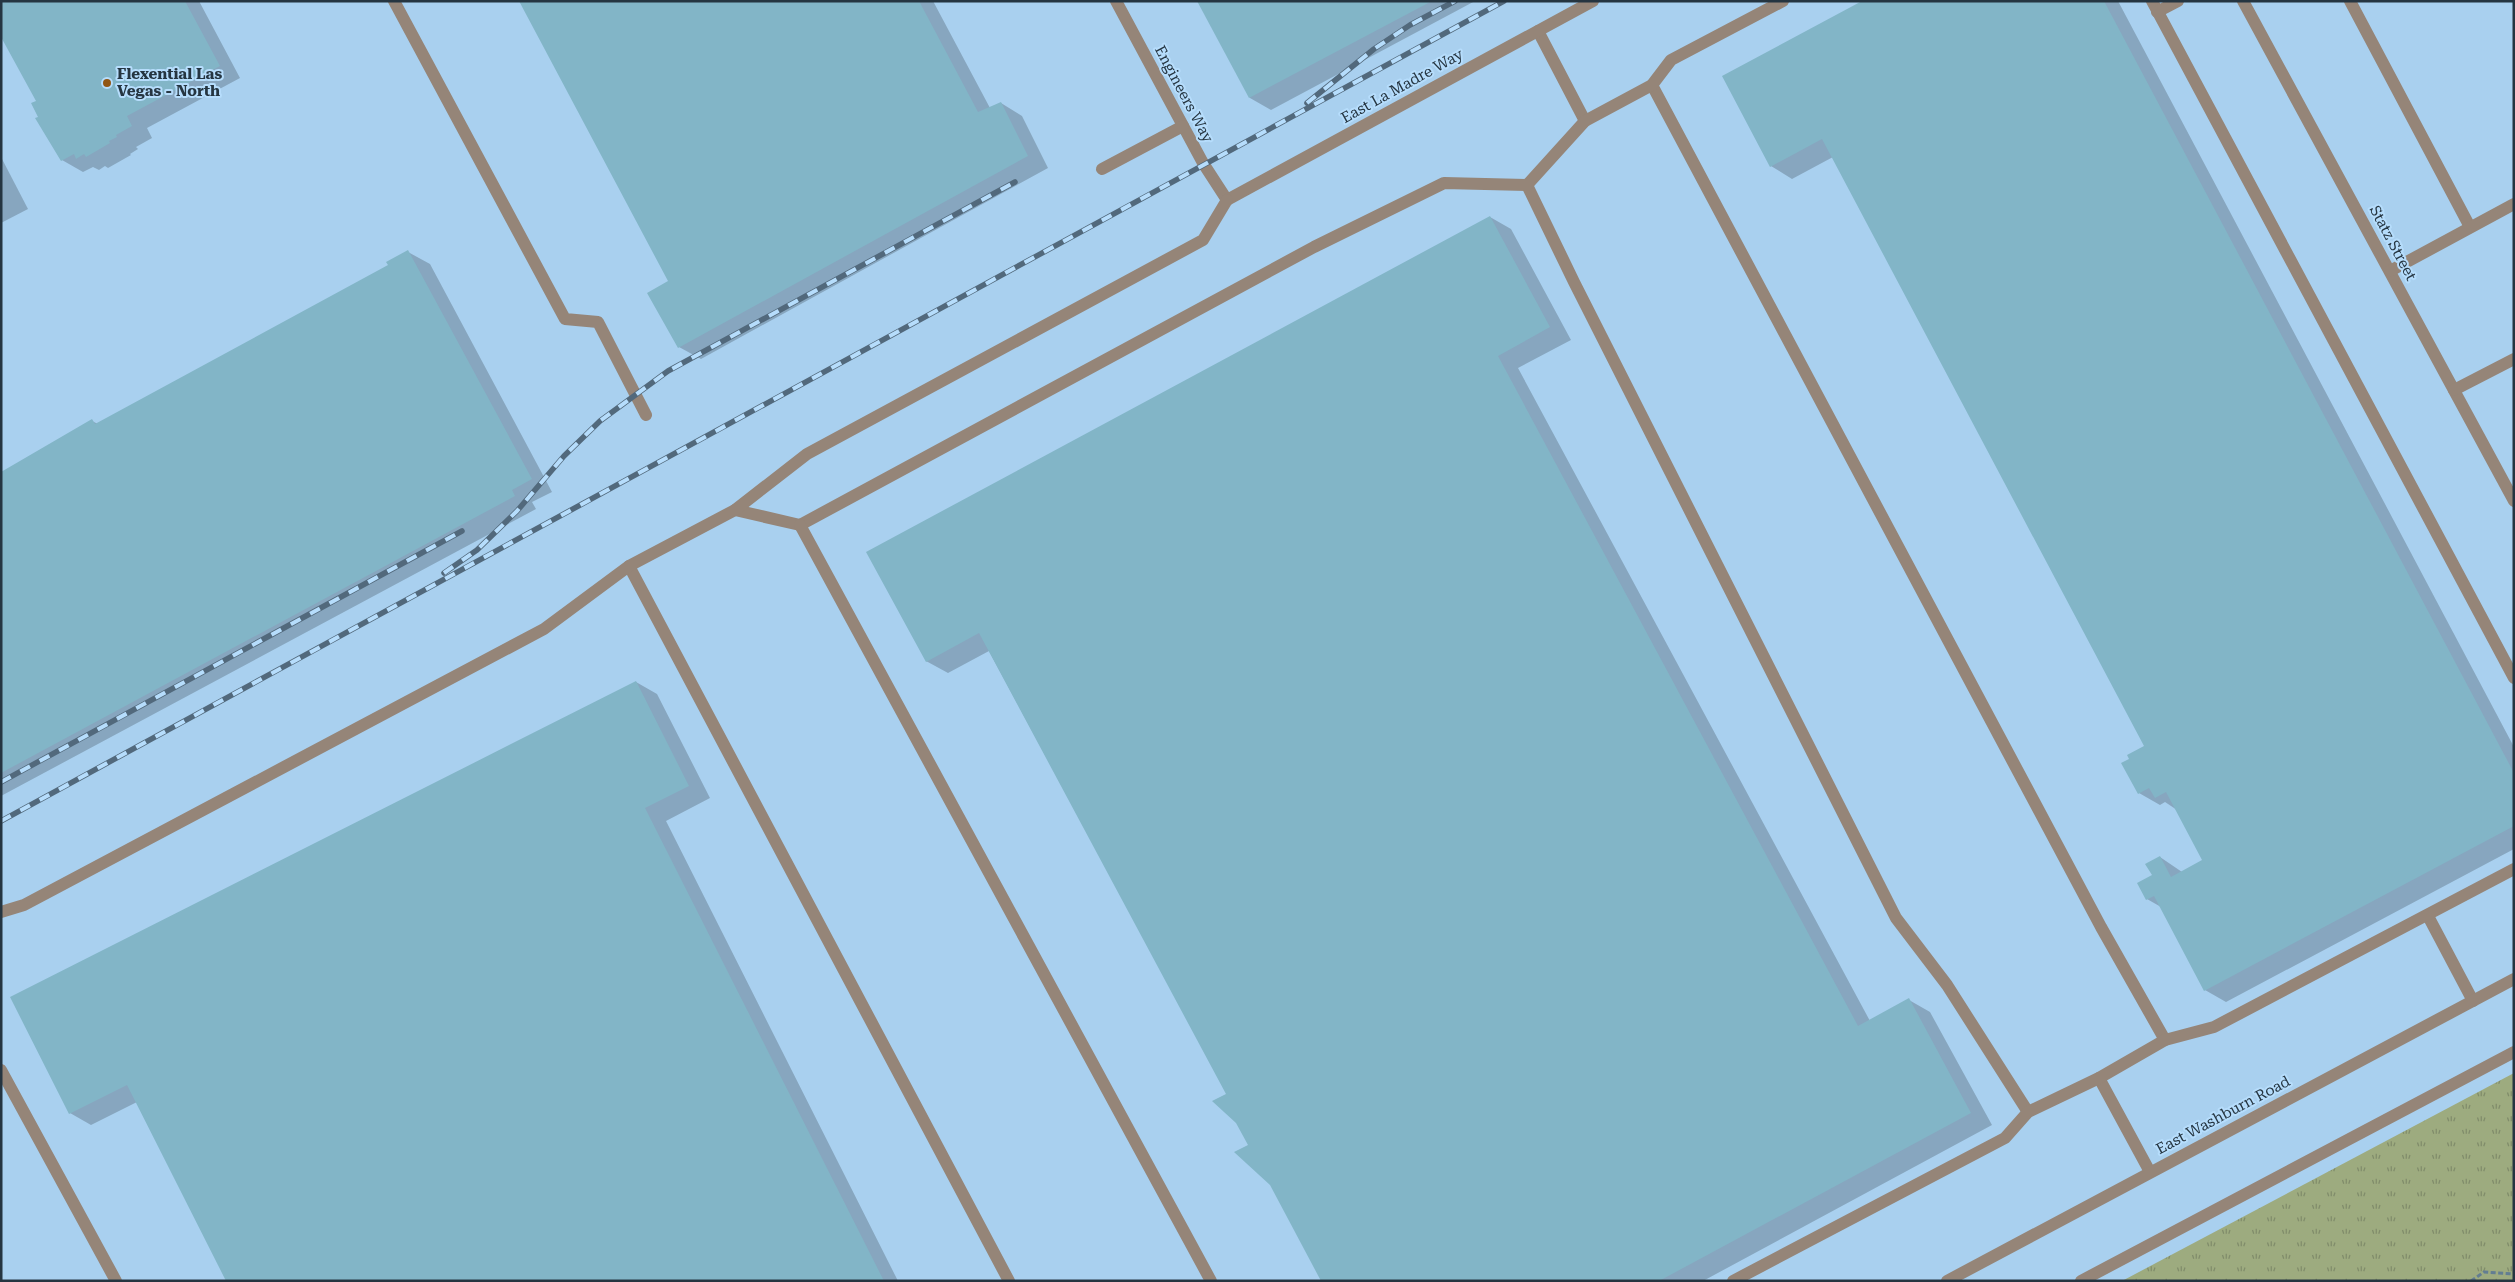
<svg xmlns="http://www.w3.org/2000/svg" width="2515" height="1282" font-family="'Roboto Serif',serif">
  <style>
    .grass { fill: url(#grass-tufts) }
    .shadow { fill: #0003 }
    .building { fill: #82b5c7 }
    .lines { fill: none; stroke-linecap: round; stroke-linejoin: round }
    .path { stroke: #627d92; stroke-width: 3; stroke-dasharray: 5 2.5; stroke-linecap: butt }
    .minor { stroke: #958578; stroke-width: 12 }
    .rail-casing { stroke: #52697c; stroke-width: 5.5 }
    .rail { stroke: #b6ddfc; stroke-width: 4; stroke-dasharray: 11; stroke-linecap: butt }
    .poi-dot { fill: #915614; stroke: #b6ddfc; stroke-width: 2 }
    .labels { text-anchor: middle; stroke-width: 4; stroke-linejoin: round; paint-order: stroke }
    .poi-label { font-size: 15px; font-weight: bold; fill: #253541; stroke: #b6ddfc; text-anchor: start }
    .street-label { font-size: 15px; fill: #253541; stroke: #b6ddfc }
  </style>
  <defs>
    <pattern id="grass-tufts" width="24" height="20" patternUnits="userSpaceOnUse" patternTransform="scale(1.25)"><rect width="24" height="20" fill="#9dab7f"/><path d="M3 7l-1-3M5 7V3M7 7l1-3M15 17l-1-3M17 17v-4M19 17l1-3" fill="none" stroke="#808c6a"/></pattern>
  </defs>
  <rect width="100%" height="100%" fill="#a9d0ef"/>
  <!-- grass -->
  <path class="grass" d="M2514 1073V1281H2122Z"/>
  <!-- shadow -->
  <g class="shadow">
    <path d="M1 1H199L240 78 147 128 152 138 136 147 138 149 130 154 131 155 108 168 105 166 99 170 93 167 83 172 62 160 40 117 37 101Z"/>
    <path d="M520 1H933L990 108 1001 103 1022 116 1048 168 701 359 679 347 670 281Z"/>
    <path d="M1199 1H1475L1271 110 1250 98Z"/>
    <path d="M1865 1H2118L2514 747V849L2226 1002 2205 990 2161 907 2147 899 2160 857 2182 872 2204 860 2177 810 2165 802 2160 805 2139 793 2146 747 1833 157 1792 179 1771 166Z"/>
    <path d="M1 157 28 209 1 223Z"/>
    <path d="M1490 217 1511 229 1571 340 1518 368 1870 1021 1909 1000 1930 1012 1992 1125 1703 1281H1323L1250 1145 1228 1094 989 651 948 673 926 661Z"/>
    <path d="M408 252 430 264 552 492 532 502 536 509 1 796V474L92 421 98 424 390 266Z"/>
    <path d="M636 682 657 694 710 798 666 821 898 1281H228L137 1102 91 1125 70 1113Z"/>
  </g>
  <!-- building -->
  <g class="building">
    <path d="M1 1H185L220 66 127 116 132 126 116 135 117 137 109 141 110 143 86 157 84 154 76 159 74 154 61 161 35 118 38 117 31 103 36 101 1 37Z"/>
    <path d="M519 1H919L978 112 1001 102 1028 156 678 348 647 293 668 281Z"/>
    <path d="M1197 1H1432L1249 98Z"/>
    <path d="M1862 1H2104L2514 773V826L2204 991 2154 896 2146 900 2137 883 2152 875 2145 864 2160 856 2171 877 2202 860 2166 792 2155 798 2149 788 2138 794 2121 763 2129 759 2127 755 2144 746 1822 139 1770 167 1722 76Z"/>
    <path d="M1490 216 1550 327 1498 356 1858 1026 1909 998 1971 1113 1659 1281H1321L1270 1185 1234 1152 1248 1145 1236 1123 1212 1101 1226 1094 979 633 926 662 866 552Z"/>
    <path d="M408 250 532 479 512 490 515 496 1 773V472L92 419 95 424 388 265 386 262Z"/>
    <path d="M636 681 689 786 645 808 884 1281H226L127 1085 69 1114 10 997Z"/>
  </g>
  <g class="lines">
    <!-- path -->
    <path class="path" d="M2471 1281 2484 1272 2514 1274"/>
    <!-- minor -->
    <g class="minor">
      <path d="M394 1 565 319 598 322 646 415"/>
      <path d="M1116 1 1203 163 1227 200"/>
      <path d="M2152 1 2514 678"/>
      <path d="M2243 1 2514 501"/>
      <path d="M2350 1 2470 227"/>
      <path d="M2157 12 2178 1"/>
      <path d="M1538 31 1585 121"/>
      <path d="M1652 85 2101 927 2165 1040"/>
      <path d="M1102 169 1183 126"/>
      <path d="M1527 185 1574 282 1896 918 1947 985 2028 1112"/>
      <path d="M1227 200 1593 1"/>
      <path d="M2390 271 2514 204"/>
      <path d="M2454 390 2514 359"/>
      <path d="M735 510 800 525 1314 247 1444 183 1527 185 1585 121 1652 85 1671 60 1783 1"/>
      <path d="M800 525 1211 1281"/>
      <path d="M629 566 1009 1281"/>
      <path d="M1 912 24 905 544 629 629 566 735 510 807 454 1203 240 1227 200"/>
      <path d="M2428 916 2473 1001"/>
      <path d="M1 1070 116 1281"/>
      <path d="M2099 1078 2150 1172"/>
      <path d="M1733 1281 2005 1138 2028 1112 2099 1078 2165 1040 2214 1027 2514 869"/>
      <path d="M1947 1281 2514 979"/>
      <path d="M2081 1281 2514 1052"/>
    </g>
    <defs>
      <g id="rail">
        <path d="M1307 103 1374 49 1410 25 1455 1"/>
        <path d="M444 573 477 550 517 511 564 456 600 421 668 371 1015 182"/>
        <path d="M1 782 462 531"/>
        <path d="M1 821 1504 1"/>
      </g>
    </defs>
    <!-- rail casing -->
    <use href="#rail" class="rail-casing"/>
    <!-- rail -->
    <use href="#rail" class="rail"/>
  </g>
  <!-- markers -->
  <circle class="poi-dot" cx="107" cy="83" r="5"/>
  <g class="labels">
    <!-- poi labels -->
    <g class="poi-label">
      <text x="117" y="79">Flexential Las<tspan x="117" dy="17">Vegas - North</tspan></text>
    </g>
    <!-- street labels -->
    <g class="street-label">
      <text transform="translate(1402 86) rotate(-29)" y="5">East La Madre Way</text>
      <text transform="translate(1184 94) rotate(62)" y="5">Engineers Way</text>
      <text transform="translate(2393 243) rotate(62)" y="5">Statz Street</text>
      <text transform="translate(2223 1115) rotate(-28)" y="5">East Washburn Road</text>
    </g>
  </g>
  <!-- border -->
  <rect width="2515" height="1282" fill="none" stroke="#253541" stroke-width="5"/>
</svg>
